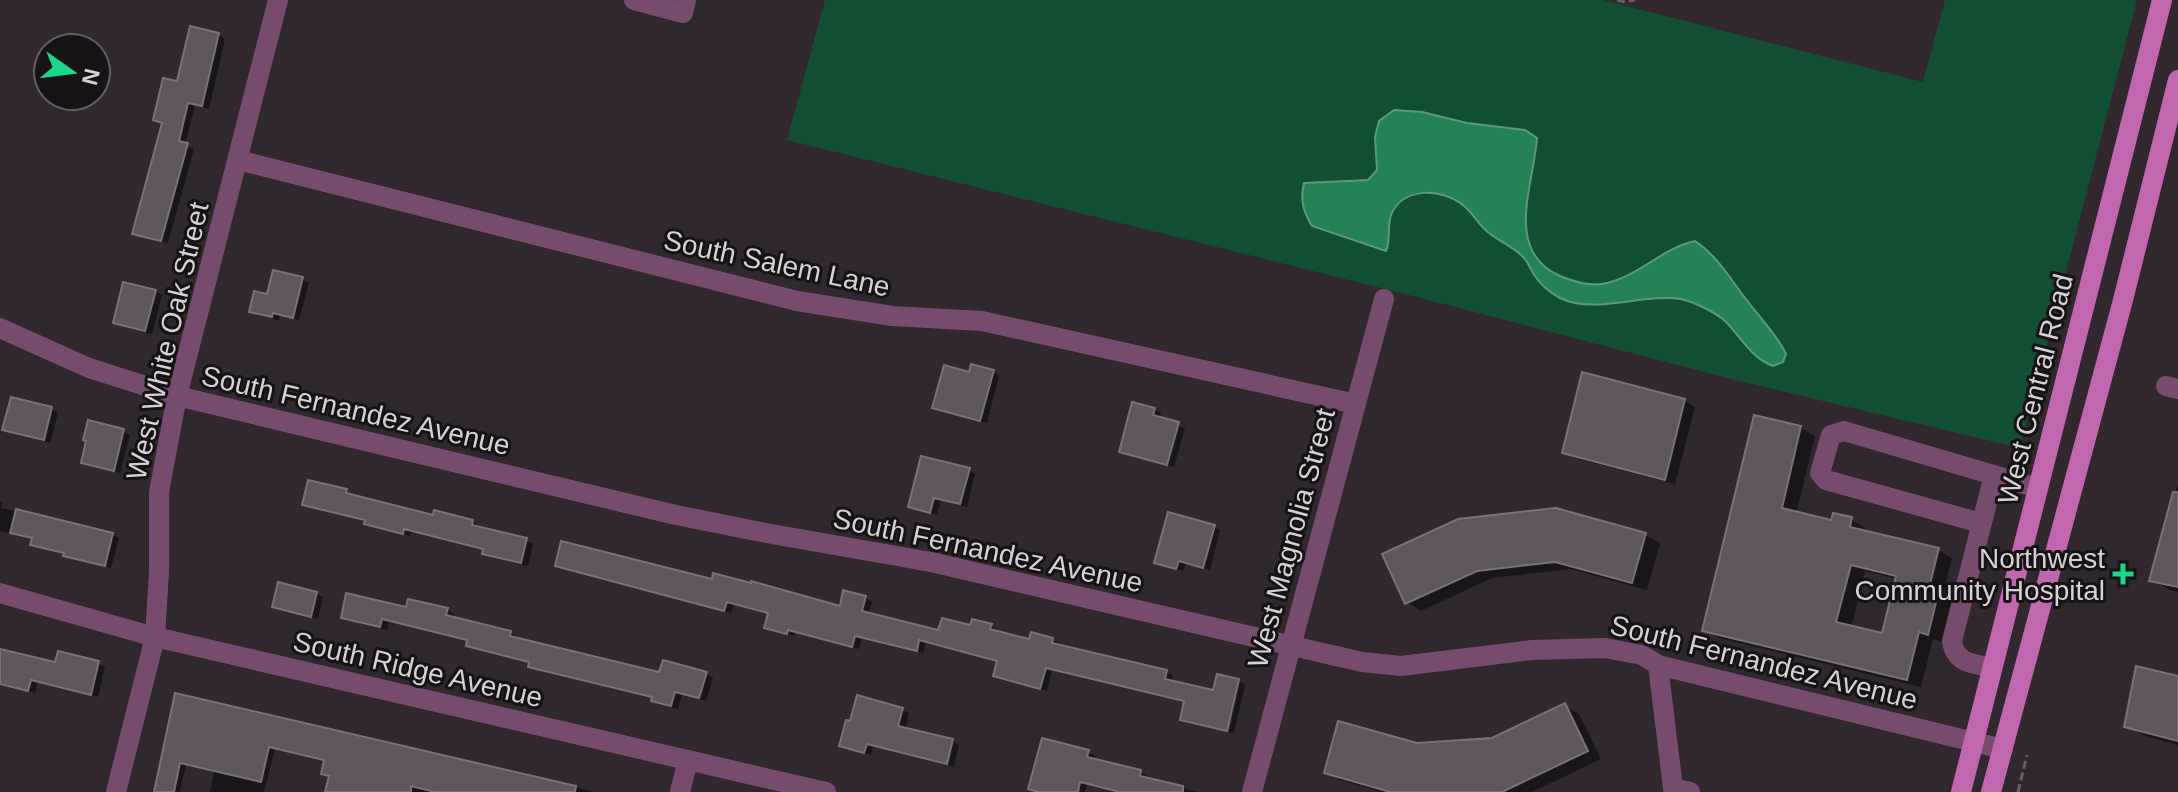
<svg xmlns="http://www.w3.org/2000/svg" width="2178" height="792" font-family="Helvetica,sans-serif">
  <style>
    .green { fill: #124e31 }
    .water { fill: #258255; stroke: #5a9a7b; stroke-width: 2 }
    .shadow { fill: #0007; fill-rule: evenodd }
    .building { fill: #5f555d; stroke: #7b7078; stroke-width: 2; fill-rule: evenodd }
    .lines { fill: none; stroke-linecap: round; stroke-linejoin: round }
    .path { stroke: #665f64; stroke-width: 3; stroke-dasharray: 8 4; stroke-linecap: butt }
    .minor { stroke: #774b6e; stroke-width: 20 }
    .major { stroke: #c167b0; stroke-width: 20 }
    .poi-dot { fill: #18d989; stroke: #161215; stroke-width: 3 }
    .labels { text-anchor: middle; stroke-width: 6; stroke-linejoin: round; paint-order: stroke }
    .street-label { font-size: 28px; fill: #d7d1d5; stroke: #161215 }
    .poi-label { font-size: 28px; fill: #d7d1d5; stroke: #161215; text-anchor: end }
  </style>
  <rect width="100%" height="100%" fill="#30282e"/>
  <!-- green -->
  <path class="green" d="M825 0H1603L1923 82 1945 0H2137L2020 448 1735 380 1417 297 787 140Z"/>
  <!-- water -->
  <path class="water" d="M1394 110 1422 112 1467 123 1525 130 1537 138C1534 184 1503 251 1560 276 1575 282 1591 287 1607 283 1640 275 1663 248 1695 241 1718 256 1732 282 1749 303 1762 320 1777 335 1786 354L1783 362 1773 366C1751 358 1741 337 1725 321 1715 312 1694 302 1681 299 1644 293 1594 315 1560 298 1549 292 1539 283 1533 273 1530 268 1528 262 1524 258 1514 247 1500 242 1489 233 1479 226 1474 214 1464 206 1443 188 1403 186 1391 215 1387 227 1391 239 1386 251L1312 226C1303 211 1300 200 1304 183L1368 180 1377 170 1375 137 1379 121Z"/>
  <!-- shadow -->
  <g class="shadow">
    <path d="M218 35 225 39 209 109 195 105 185 145 194 149 168 243 141 237 135 233 164 124 155 119 178 84Z"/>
    <path d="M302 279 309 283 299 320 280 315 279 320 258 315 251 311 269 296Z"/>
    <path d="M155 291 162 295 152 334 122 326 116 322Z"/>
    <path d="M993 372 999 376 987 423 942 411 935 407 971 374Z"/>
    <path d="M1584 375 1685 401 1695 407 1675 484 1574 458 1564 452Z"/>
    <path d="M51 409 58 413 50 443 11 433 5 429Z"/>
    <path d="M1154 409 1161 413 1160 419 1185 428 1174 467 1128 455 1121 451Z"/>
    <path d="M1756 417 1801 428 1815 436 1796 514 1833 523 1851 519 1865 528 1864 532 1938 550 1952 558 1943 595 1953 600 1943 642 1933 639 1921 687 1719 638 1705 630ZM1865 571 1898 579 1883 636 1851 628Z"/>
    <path d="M123 431 130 435 120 473 90 466 84 462Z"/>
    <path d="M969 470 975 474 967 507 941 500 937 515 910 506Z"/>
    <path d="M2178 483V592L2170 590 2152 580Z"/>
    <path d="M346 491 353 495 434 517 473 522 479 526V528L526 540 533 544 528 566 491 557 484 553 485 550 411 532 410 536 373 527 366 523 367 521 311 508 304 504Z"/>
    <path d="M0 501 2 503 1 508 112 535 119 538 111 568 72 559 66 554 39 548 32 544 33 539 0 531Z"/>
    <path d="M1458 521 1645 535 1660 543 1647 590 1571 569 1492 578 1421 611 1407 602Z"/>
    <path d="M1214 527 1220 530 1210 570 1186 564 1183 571 1157 562Z"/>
    <path d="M558 565 713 582 841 608 865 598 872 602 868 615 940 632 991 626 998 630 997 633 1031 642 1053 640 1059 643V646L1166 672 1173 676 1171 683 1214 693 1237 680 1225 731 1189 723 1182 719 1186 702 1052 670 1047 691 1002 679 995 675 998 662 926 643 923 653 862 638 859 649 795 632 794 636 766 627 770 614 734 604 731 613 564 569Z"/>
    <path d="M316 594 323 597 318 619 281 610 274 606Z"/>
    <path d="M408 610H447L454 614 452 619 510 633 517 636 516 640 661 674H706L713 678 706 701 682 694 678 709 660 704 654 700V698L537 670 530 666 531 663 475 649 468 645 469 641 389 621 387 630 350 621 343 617Z"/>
    <path d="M0 651 56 665 98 663 105 667 98 697 38 682 35 693 0 685Z"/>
    <path d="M2178 678V745L2145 736 2127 726Z"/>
    <path d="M1240 682 1245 685 1234 733 1229 732Z"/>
    <path d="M177 695 594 792H327L331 777 323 773 326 761 275 749 264 792H210L214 772 186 765 180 792H156Z"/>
    <path d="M1565 706 1579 714 1601 759 1532 792H1381L1340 780 1326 772 1417 745 1493 740Z"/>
    <path d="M902 710 909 713 905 730 952 741 959 745 954 767 873 746 871 755 848 749 841 745Z"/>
    <path d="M1088 752 1095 756 1093 761 1140 772 1147 776 1146 780 1199 792H1117L1087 785 1085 792H1037L1030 788Z"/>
  </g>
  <!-- building -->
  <g class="building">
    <path d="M190 26 219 33 202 106 188 103 179 141 188 143 161 241 132 234 162 123 153 120 163 78 177 81Z"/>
    <path d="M273 270 303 277 293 318 273 313 272 317 249 312 254 291 267 294Z"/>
    <path d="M123 282 156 290 145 331 113 323Z"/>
    <path d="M971 364 994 370 980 421 932 408 944 365 969 372Z"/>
    <path d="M1582 372 1685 399 1665 480 1562 453Z"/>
    <path d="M11 397 52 407 44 440 2 430Z"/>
    <path d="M1132 402 1155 408 1153 415 1179 422 1167 465 1119 452Z"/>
    <path d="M1754 415 1801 426 1782 508 1831 520 1833 513 1852 517 1850 527 1939 548 1929 588 1939 590 1928 635 1919 632 1907 680 1702 631ZM1851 565 1896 576 1882 633 1836 622Z"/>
    <path d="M88 420 124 429 114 471 81 463 86 441 83 440Z"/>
    <path d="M921 456 970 468 960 504 934 498 930 513 908 507Z"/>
    <path d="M308 480 347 489 346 493 433 515 434 510 473 520 472 525 527 538 521 563 482 554 483 549 404 529 403 534 364 524 365 520 302 505Z"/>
    <path d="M2173 492H2178V587L2149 581Z"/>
    <path d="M1556 508 1646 533 1632 583 1555 562 1477 571 1405 604 1382 554 1458 519Z"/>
    <path d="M16 509 113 533 105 566 63 556 64 553 30 545 32 538 10 533Z"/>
    <path d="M1168 512 1215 525 1203 568 1179 561 1176 569 1154 563Z"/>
    <path d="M561 541 712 579 713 573 751 583V581L840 606 843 590 866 596 862 611 938 630 942 618 970 625 972 619 992 624 990 629 1029 639 1031 632 1053 638 1052 643 1167 670 1165 679 1213 690 1217 674 1239 679 1227 731 1180 720 1184 701 1046 668 1040 689 993 676 997 661 919 640 917 651 855 636 852 647 788 630 787 634 764 628 768 613 727 602 724 611 555 566Z"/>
    <path d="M278 582 317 592 311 617 272 607Z"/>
    <path d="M346 593 406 607 408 599 448 608 446 615 511 631 510 636 659 672 663 660 707 672 699 698 675 692 671 706 651 701 652 697 528 667 529 662 466 646 467 640 382 619 380 627 341 618Z"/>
    <path d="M0 649 55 662 58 651 99 661 91 695 31 680 28 691 0 684Z"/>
    <path d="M2136 666 2178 676V741L2124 727Z"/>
    <path d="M175 693 576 786 575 792H435L411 786V792H325L329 776 321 774 324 760 269 747 261 782 180 763 174 792H154Z"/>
    <path d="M857 695 903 708 898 726 953 739 947 764 867 744 864 753 839 746 846 720 850 721Z"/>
    <path d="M1565 703 1588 751 1502 792H1390L1324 773 1338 721 1417 743 1492 738Z"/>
    <path d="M1042 738 1089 750 1087 757 1141 770 1140 776 1183 786V792H1120L1080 782 1078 792H1038L1028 789Z"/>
  </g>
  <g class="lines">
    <!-- path -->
    <g class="path">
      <path d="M1617 0 1625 2 1635 0"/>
      <path d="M2018 792 2027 755"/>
    </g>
    <!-- minor -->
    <g class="minor">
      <path d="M634 0 683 13 686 0"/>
      <path d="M238 160 797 301 892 316 982 321 1356 404"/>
      <path d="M0 328 89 368 177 396 676 515 766 533 931 562 1362 662 1401 666 1532 650 1605 648 1642 655 1658 665 2003 749"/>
      <path d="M2166 386 2178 389"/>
      <path d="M1981 523 1826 480 1820 473 1831 435 1844 431 2038 488"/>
      <path d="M0 593 155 637 826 792"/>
      <path d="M1658 665 1673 788 1690 792"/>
      <path d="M1992 668C1973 663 1955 664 1952 641L1994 475"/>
      <path d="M116 792 155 637 159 572V492L177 396 278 0"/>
      <path d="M680 792 688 760"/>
      <path d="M1252 792 1384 299"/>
    </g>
    <!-- major -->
    <g class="major">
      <path d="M1961 792 2162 0"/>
      <path d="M1991 792 2123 300 2178 80"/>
    </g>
  </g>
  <!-- markers -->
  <path class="poi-dot" d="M2119 562h8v8h8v8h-8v8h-8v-8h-8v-8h8z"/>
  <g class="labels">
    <!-- street labels -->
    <g class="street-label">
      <text transform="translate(777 263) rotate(12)" y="10">South Salem Lane</text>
      <text transform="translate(167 341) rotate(-77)" y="10">West White Oak Street</text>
      <text transform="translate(2035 389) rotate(-76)" y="10">West Central Road</text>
      <text transform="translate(356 410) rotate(13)" y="10">South Fernandez Avenue</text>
      <text transform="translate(1291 538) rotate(-75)" y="10">West Magnolia Street</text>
      <text transform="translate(988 550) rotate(12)" y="10">South Fernandez Avenue</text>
      <text transform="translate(1764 662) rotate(14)" y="10">South Fernandez Avenue</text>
      <text transform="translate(418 669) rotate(13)" y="10">South Ridge Avenue</text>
    </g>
    <!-- poi labels -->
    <g class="poi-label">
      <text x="2105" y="568">Northwest<tspan x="2105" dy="32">Community Hospital</tspan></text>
    </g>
  </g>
  <!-- north arrow -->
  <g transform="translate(72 72) rotate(104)"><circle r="38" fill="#161215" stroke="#635e62" stroke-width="2"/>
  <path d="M0-6L14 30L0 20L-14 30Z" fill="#18d989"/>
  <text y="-12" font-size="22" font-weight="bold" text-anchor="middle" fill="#d7d1d5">N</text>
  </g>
</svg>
